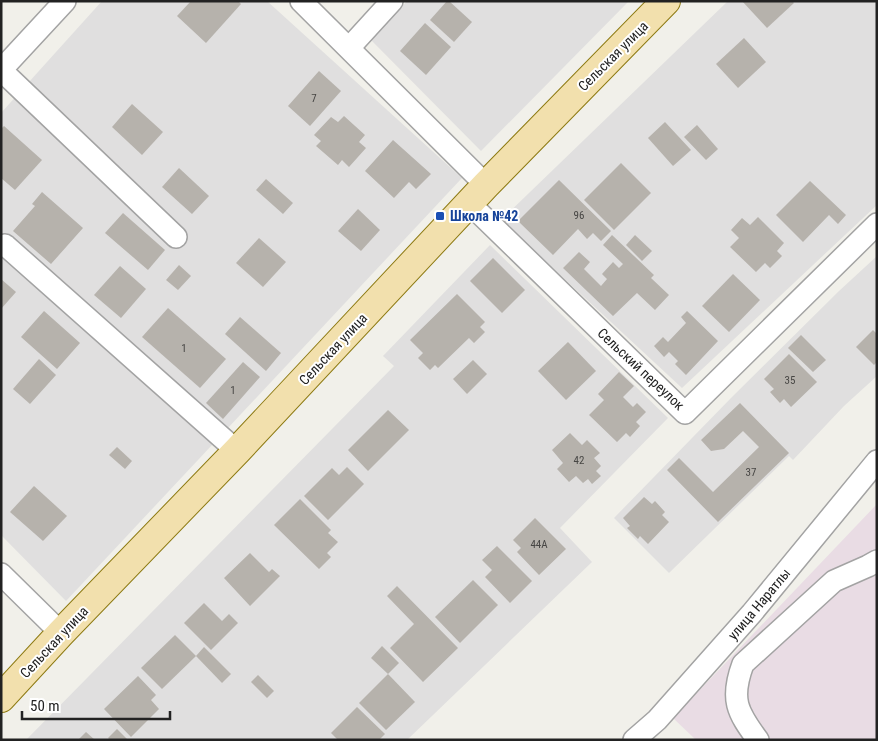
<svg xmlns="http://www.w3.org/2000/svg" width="878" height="741" font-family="'Roboto Condensed',sans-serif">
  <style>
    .residential { fill: #e0dfdf }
    .industrial { fill: #e9dce4 }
    .building { fill: #b6b2ac }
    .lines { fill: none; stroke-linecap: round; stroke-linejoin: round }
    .minor-casing { stroke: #a3a3a3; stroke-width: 24 }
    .major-casing { stroke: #8d7a12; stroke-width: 30 }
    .minor { stroke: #fff; stroke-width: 21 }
    .major { stroke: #f2e0ad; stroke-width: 28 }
    .transit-dot { fill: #1a4fb4; stroke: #fff; stroke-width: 2 }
    .labels { text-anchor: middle; stroke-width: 4; stroke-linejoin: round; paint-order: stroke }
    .number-label { font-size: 11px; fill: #474644 }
    .street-label { font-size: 14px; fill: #222; stroke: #fff }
    .transit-label { font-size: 14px; font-weight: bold; fill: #164399; stroke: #fff; text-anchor: start }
  </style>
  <rect width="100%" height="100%" fill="#f1f0ea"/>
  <!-- residential -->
  <g class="residential">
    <path d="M102 1H267L462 178 66 601 1 535V113Z"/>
    <path d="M407 1H629L481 151 371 40Z"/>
    <path d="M728 1H877V205L682 388 501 220Z"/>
    <path d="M490 245 668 418 560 528 592 562 407 740H26L394 366 383 356Z"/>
    <path d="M877 256V376L844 406 793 460 789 456 669 573 614 518 731 398 839 291Z"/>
  </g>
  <!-- industrial -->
  <path class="industrial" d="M877 504V740H696L673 718Z"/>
  <!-- building -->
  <g class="building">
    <path d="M191 1H238L241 4 206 43 177 16Z"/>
    <path d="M447 1H449L472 22 454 42 430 20Z"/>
    <path d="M742 1H792L794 3 767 28Z"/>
    <path d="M425 23 451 47 426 75 400 51Z"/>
    <path d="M744 38 766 62 738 88 716 64Z"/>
    <path d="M319 71 341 91 310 126 288 106Z"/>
    <path d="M132 104 163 132 142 155 112 127Z"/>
    <path d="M344 116 365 135 359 142 366 148 349 167 342 160 338 165 316 146 321 141 314 135 331 117 338 122Z"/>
    <path d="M665 122 691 150 673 166 648 138Z"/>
    <path d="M697 125 718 149 706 160 684 137Z"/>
    <path d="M4 126 42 160 15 190 1 178V129Z"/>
    <path d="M393 140 431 174 416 189 409 182 394 198 365 171Z"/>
    <path d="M621 163 651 193 614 230 584 200Z"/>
    <path d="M179 168 209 196 192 214 162 187Z"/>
    <path d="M266 179 293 203 283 214 256 190Z"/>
    <path d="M559 180 611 231 601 241 593 233 587 239 578 229 553 255 518 221Z"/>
    <path d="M810 181 846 215 838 224 829 215 803 242 776 215Z"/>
    <path d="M42 192 83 228 51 264 13 231 35 206 32 204Z"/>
    <path d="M358 209 380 230 361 251 338 231Z"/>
    <path d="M123 213 165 250 148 270 105 233Z"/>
    <path d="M758 217 784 243 777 251 782 256 770 268 765 263 756 272 730 247 739 238 731 230 742 218 750 225Z"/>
    <path d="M612 235 654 275 651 278 669 295 655 310 637 293 613 316 563 268 579 252 590 262 584 269 601 286 607 279 602 274 613 262 619 268 623 264 603 245Z"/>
    <path d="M635 235 652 251 642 261 626 245Z"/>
    <path d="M259 238 286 262 263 287 236 263Z"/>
    <path d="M493 258 525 290 502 313 470 281Z"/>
    <path d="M179 265 191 276 178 290 166 280Z"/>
    <path d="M120 266 146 289 121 318 94 295Z"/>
    <path d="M733 274 760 300 729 332 702 306Z"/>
    <path d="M1 279 16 292 1 309Z"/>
    <path d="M457 294 485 322 480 327 485 332 474 343 469 338 438 368 435 365 430 370 418 358 423 353 410 340Z"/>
    <path d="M168 308 226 359 200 388 142 337Z"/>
    <path d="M44 311 80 343 57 369 21 337Z"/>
    <path d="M687 311 718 341 686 375 675 364 678 361 669 352 664 357 654 346 663 337 668 342 686 323 681 317Z"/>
    <path d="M240 317 281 353 266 371 225 334Z"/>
    <path d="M873 330 877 334V362L874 365 856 347Z"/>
    <path d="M801 335 826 360 813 372 788 348Z"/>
    <path d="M568 342 596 371 566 400 538 371Z"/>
    <path d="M789 354 817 382 791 407 784 399 780 403 770 392 774 389 764 379Z"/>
    <path d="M39 359 56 375 30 404 13 389Z"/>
    <path d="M473 360 487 374 467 394 453 379Z"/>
    <path d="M243 362 260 377 223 419 206 403Z"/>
    <path d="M619 372 634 386 623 397 633 407 637 403 646 412 636 422 640 426 630 437 626 433 617 442 589 415 604 400 598 394Z"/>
    <path d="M740 403 789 453 718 522 667 470 679 458 713 492 759 447 743 431 724 449 711 451 701 440Z"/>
    <path d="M388 410 409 430 368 471 348 450Z"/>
    <path d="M570 433 582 445 587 440 600 453 594 458 601 466 596 471 601 476 592 484 588 479 583 483 576 476 569 482 557 469 563 463 552 450Z"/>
    <path d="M117 447 132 461 125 469 109 455Z"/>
    <path d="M347 467 364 484 328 520 304 496 332 468 339 475Z"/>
    <path d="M34 486 67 516 43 541 10 512Z"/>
    <path d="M644 497 652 504 655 501 665 512 662 515 669 522 648 544 640 536 638 539 627 528 630 526 623 518Z"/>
    <path d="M300 499 331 530 328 533 338 542 327 553 331 557 319 569 274 525Z"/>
    <path d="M535 518 566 549 539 575 517 552 521 548 513 540Z"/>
    <path d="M497 546 532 581 510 603 485 577 492 570 482 560Z"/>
    <path d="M250 553 269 572 272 569 280 576 250 606 224 578Z"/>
    <path d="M473 580 498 605 460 643 435 617Z"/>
    <path d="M397 586 458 648 423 682 390 648 414 624 387 596Z"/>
    <path d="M204 603 222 621 229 614 238 623 211 650 184 623Z"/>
    <path d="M175 635 196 656 162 689 141 668Z"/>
    <path d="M382 646 399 663 388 674 371 658Z"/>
    <path d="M204 647 231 674 222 683 196 656Z"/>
    <path d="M388 674 415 702 386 730 359 703Z"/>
    <path d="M258 675 274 691 267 698 251 682Z"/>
    <path d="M138 676 156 695 151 700 159 709 131 737 104 709Z"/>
    <path d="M357 707 385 734 379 740H338L331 733Z"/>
    <path d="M117 729 128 740H110L108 738Z"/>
    <path d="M86 732 95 740H78Z"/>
  </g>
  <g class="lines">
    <defs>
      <g id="minor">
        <path d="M301 1 486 185"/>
        <path d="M349 48 392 1"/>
        <path d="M1 70 176 237"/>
        <path d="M1 70 65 1"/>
        <path d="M469 203 685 413 877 224"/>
        <path d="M5 245 237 451"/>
        <path d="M1 574 61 633"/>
        <path d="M634 740 657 720 752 613 877 461"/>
        <path d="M758 740C737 712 730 699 743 664L834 581 868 566 877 561"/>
      </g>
      <path id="major" d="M1 698 61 633 237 451 486 185 666 1"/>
    </defs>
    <!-- minor casing -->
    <use href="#minor" class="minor-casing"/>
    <!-- major casing -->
    <use href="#major" class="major-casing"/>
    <!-- minor -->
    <use href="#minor" class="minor"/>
    <!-- major -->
    <use href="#major" class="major"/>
  </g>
  <!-- markers -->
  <rect class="transit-dot" x="435" y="211" width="10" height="10" rx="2.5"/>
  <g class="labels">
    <!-- number labels -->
    <g class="number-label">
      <text x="314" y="102">7</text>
      <text x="579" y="219">96</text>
      <text x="184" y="352">1</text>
      <text x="790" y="384">35</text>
      <text x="233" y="394">1</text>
      <text x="579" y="464">42</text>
      <text x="751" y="476">37</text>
      <text x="539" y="548">44А</text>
    </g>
    <!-- street labels -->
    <g class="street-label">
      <text transform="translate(613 56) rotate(-45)" y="5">Сельская улица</text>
      <text transform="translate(333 349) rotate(-47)" y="5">Сельская улица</text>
      <text transform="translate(641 369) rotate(43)" y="5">Сельский переулок</text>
      <text transform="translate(759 604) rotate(-50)" y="5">улица Наратлы</text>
      <text transform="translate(54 642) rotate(-47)" y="5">Сельская улица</text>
    </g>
    <!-- transit labels -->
    <g class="transit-label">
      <text x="450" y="221">Школа №42</text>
    </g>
  </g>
  <!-- border -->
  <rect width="878" height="741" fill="none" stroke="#222222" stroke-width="5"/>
  <!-- scale -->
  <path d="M22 711v8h148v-8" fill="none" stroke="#222222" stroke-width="2.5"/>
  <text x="30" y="711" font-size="15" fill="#222222" stroke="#ffffff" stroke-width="4" paint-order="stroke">50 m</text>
</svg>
